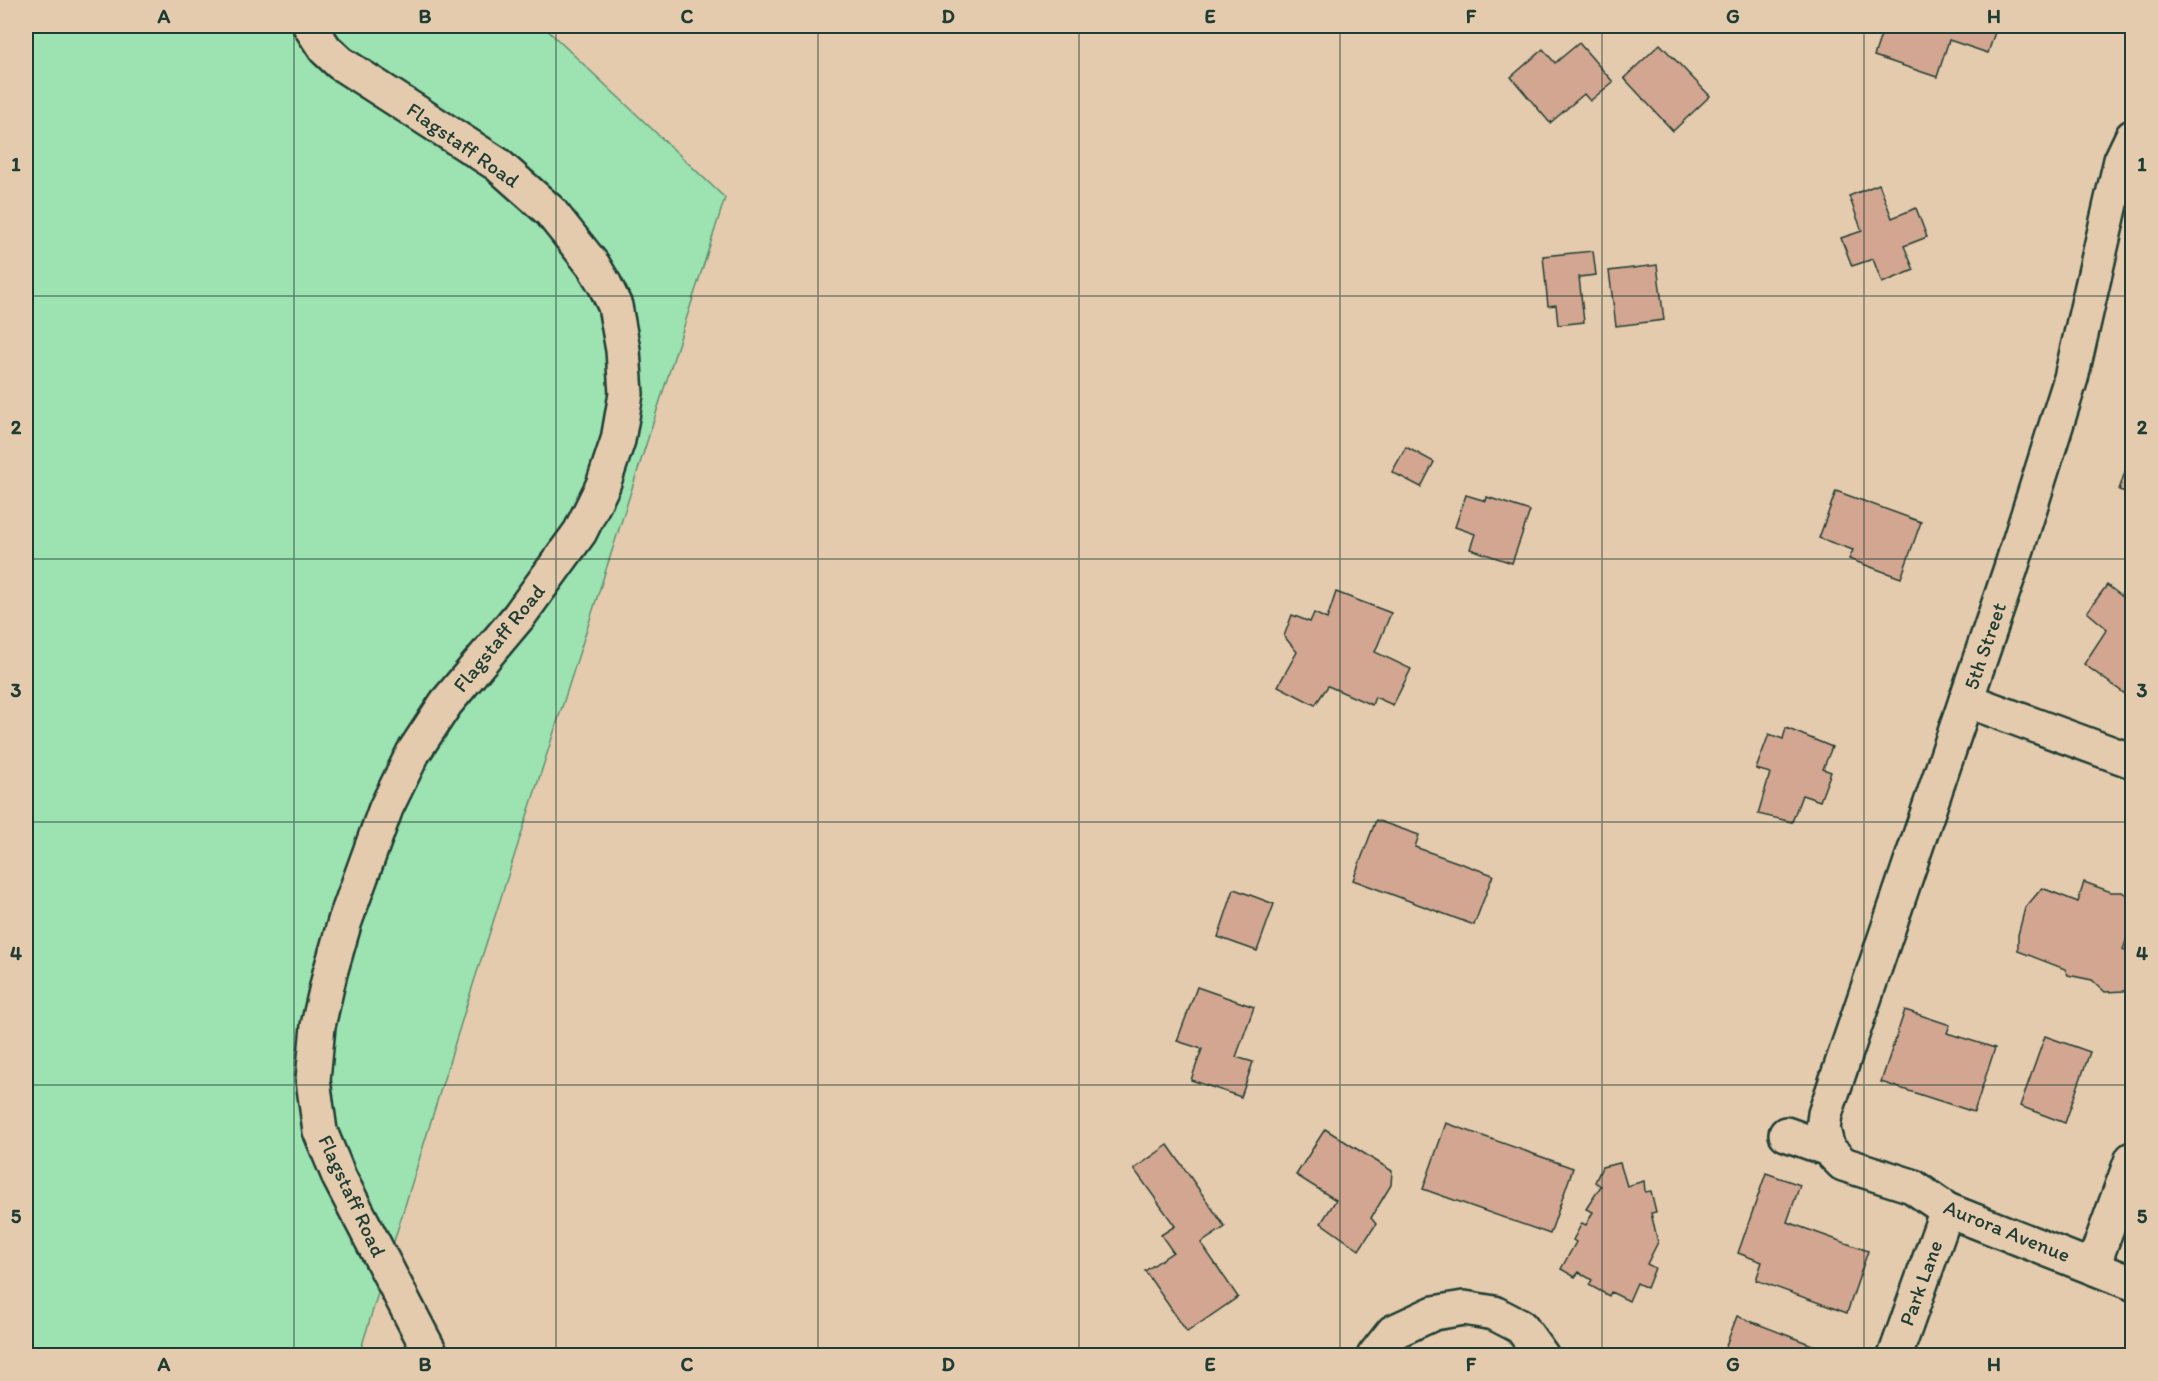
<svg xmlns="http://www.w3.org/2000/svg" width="2158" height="1381" font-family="Itim,sans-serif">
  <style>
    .green { fill: #9ce3b1; stroke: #5e9072; stroke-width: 1.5 }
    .building { fill: #d2a690; stroke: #1f3d34; stroke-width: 1.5 }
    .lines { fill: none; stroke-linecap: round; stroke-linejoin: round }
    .street-casing { stroke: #1f3d34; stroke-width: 38 }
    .secondary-casing { stroke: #1f3d34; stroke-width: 38 }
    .street { stroke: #e5cbad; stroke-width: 33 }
    .secondary { stroke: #e5cbad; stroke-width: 33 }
    .grid { fill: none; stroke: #1f3d34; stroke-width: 1.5; stroke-opacity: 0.55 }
    .labels { text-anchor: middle; stroke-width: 6; stroke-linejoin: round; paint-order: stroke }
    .street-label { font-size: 21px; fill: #1f3d34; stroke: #e5cbad }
    .neatline { fill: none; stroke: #1f3d34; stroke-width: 2 }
    .grid-label { font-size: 20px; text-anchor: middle; font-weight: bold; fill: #1f3d34 }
  </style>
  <rect width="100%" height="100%" fill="#e5cbad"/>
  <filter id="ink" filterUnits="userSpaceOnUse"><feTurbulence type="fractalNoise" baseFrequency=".0167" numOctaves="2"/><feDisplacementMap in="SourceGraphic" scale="12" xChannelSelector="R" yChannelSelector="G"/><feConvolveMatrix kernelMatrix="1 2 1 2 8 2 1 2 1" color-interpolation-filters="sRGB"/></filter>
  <g filter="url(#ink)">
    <!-- green -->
    <path class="green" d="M26 26H543L725 198 471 991 359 1355H26Z"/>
    <!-- building -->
    <g class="building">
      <path d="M1884 26H1997L1988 53 1949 40 1937 77 1874 56Z"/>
      <path d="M1579 43 1613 82 1590 101 1584 94 1550 123 1511 77 1543 49 1555 63Z"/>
      <path d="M1660 44 1710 96 1673 131 1624 78Z"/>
      <path d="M1879 184 1892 218 1916 208 1927 237 1904 246 1914 270 1882 283 1873 259 1852 266 1841 238 1862 231 1849 196Z"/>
      <path d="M1593 251 1596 275 1579 277 1584 322 1558 325 1556 305 1548 306 1543 256Z"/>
      <path d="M1657 265 1664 320 1616 326 1609 271Z"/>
      <path d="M1406 447 1434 462 1421 487 1392 472Z"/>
      <path d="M2132 450V494L2119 490Z"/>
      <path d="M1836 491 1921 522 1901 578 1849 559 1853 550 1819 538Z"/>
      <path d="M1466 495 1486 501 1487 497 1530 511 1512 563 1470 549 1475 534 1455 527Z"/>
      <path d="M2107 585 2132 604V699L2084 664 2107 629 2087 612Z"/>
      <path d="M1336 592 1391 613 1375 652 1411 669 1393 705 1375 697 1372 705 1328 686 1315 705 1278 686 1297 652 1284 636 1292 615 1310 622 1314 613 1327 619Z"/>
      <path d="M1786 728 1832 747 1823 769 1831 772 1820 801 1802 795 1792 822 1758 814 1770 773 1756 769 1769 734 1783 739Z"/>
      <path d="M1376 820 1419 835 1415 847 1493 875 1474 925 1353 880Z"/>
      <path d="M2084 882 2111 892H2122L2132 898V923L2123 950 2130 953 2132 960V985L2124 991 2105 992 2092 980 2068 975 2065 969 2018 951V935L2025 908 2042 888 2078 902Z"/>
      <path d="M1234 889 1274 904 1257 951 1218 937Z"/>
      <path d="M1197 987 1254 1007 1236 1057 1253 1062 1241 1097 1191 1080 1202 1049 1177 1041Z"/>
      <path d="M1905 1010 1950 1025 1947 1033 1995 1048 1974 1112 1881 1082Z"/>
      <path d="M2045 1036 2090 1052 2065 1123 2020 1106Z"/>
      <path d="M1446 1123 1573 1168 1550 1234 1423 1189Z"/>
      <path d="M1325 1129 1392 1171 1391 1185 1371 1218 1376 1224 1359 1250 1321 1223 1336 1200 1296 1175Z"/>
      <path d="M1168 1145 1225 1227 1201 1243 1238 1297 1187 1332 1145 1271 1173 1252 1161 1235 1175 1226 1134 1169Z"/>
      <path d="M1620 1163 1627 1186 1644 1181 1645 1192 1651 1191 1656 1212 1651 1213 1658 1242 1647 1264 1655 1268 1647 1288 1637 1283 1629 1301 1611 1292 1609 1296 1589 1285 1592 1280 1579 1272 1575 1277 1561 1269 1576 1242 1573 1240 1582 1223 1586 1225 1593 1212 1586 1209 1601 1186 1595 1182 1602 1167Z"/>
      <path d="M1766 1173 1800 1185 1787 1222 1868 1251 1847 1313 1756 1280 1762 1262 1738 1253Z"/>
      <path d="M1737 1316 1815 1346 1812 1356H1722Z"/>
    </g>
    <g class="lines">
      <defs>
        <g id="street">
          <path d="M1966 700 2132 761"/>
          <path d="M1786 1134 1828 1149 1843 1164 1912 1186 1947 1210 2132 1283"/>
          <path d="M1828 1149 1823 1129 1825 1114 2011 568 2071 378 2121 160 2132 137"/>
          <path d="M2093 1266 2132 1159"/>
          <path d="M1374 1356 1393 1332 1434 1313 1464 1308 1494 1313 1521 1327 1542 1356"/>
          <path d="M1895 1356 1947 1210"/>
        </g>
        <path id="secondary" d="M310 26 325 49 340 63 497 164 550 211 593 265 605 285 615 306 623 350 626 394 618 440 603 485 580 532 519 616 446 703 413 753 386 808 345 921 330 973 318 1026 313 1080 320 1131 340 1179 432 1356"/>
      </defs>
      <!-- street casing -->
      <use href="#street" class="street-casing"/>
      <!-- secondary casing -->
      <use href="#secondary" class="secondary-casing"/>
      <!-- street -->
      <use href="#street" class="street"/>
      <!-- secondary -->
      <use href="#secondary" class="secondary"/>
    </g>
  </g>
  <!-- grid -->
  <path class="grid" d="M294 26V1356M556 26V1356M818 26V1356M1079 26V1356M1340 26V1356M1602 26V1356M1864 26V1356M26 296H2132M26 559H2132M26 822H2132M26 1085H2132"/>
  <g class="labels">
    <!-- street labels -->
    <g class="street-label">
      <text transform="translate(463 145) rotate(35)" y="7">Flagstaff Road</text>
      <text transform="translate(499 638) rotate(-51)" y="7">Flagstaff Road</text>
      <text transform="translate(1985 646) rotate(-71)" y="7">5th Street</text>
      <text transform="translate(352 1196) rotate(65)" y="7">Flagstaff Road</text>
      <text transform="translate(2007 1231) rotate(22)" y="7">Aurora Avenue</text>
      <text transform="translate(1921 1283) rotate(-70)" y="7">Park Lane</text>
    </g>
  </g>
  <!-- margin -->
  <rect width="2158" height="1381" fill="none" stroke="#e5cbad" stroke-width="66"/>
  <rect x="33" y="33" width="2092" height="1315" class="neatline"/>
  <g class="grid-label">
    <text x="164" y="23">A</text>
    <text x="425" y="23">B</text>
    <text x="687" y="23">C</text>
    <text x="948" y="23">D</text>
    <text x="1210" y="23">E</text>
    <text x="1471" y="23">F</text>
    <text x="1733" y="23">G</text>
    <text x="1994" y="23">H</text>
    <text x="16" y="171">1</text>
    <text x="2142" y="171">1</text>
    <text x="16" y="434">2</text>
    <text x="2142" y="434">2</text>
    <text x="16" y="697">3</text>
    <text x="2142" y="697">3</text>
    <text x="16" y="960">4</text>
    <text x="2142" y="960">4</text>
    <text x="16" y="1223">5</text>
    <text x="2142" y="1223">5</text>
    <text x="164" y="1371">A</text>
    <text x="425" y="1371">B</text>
    <text x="687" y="1371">C</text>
    <text x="948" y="1371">D</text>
    <text x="1210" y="1371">E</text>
    <text x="1471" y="1371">F</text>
    <text x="1733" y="1371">G</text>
    <text x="1994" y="1371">H</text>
  </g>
</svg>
